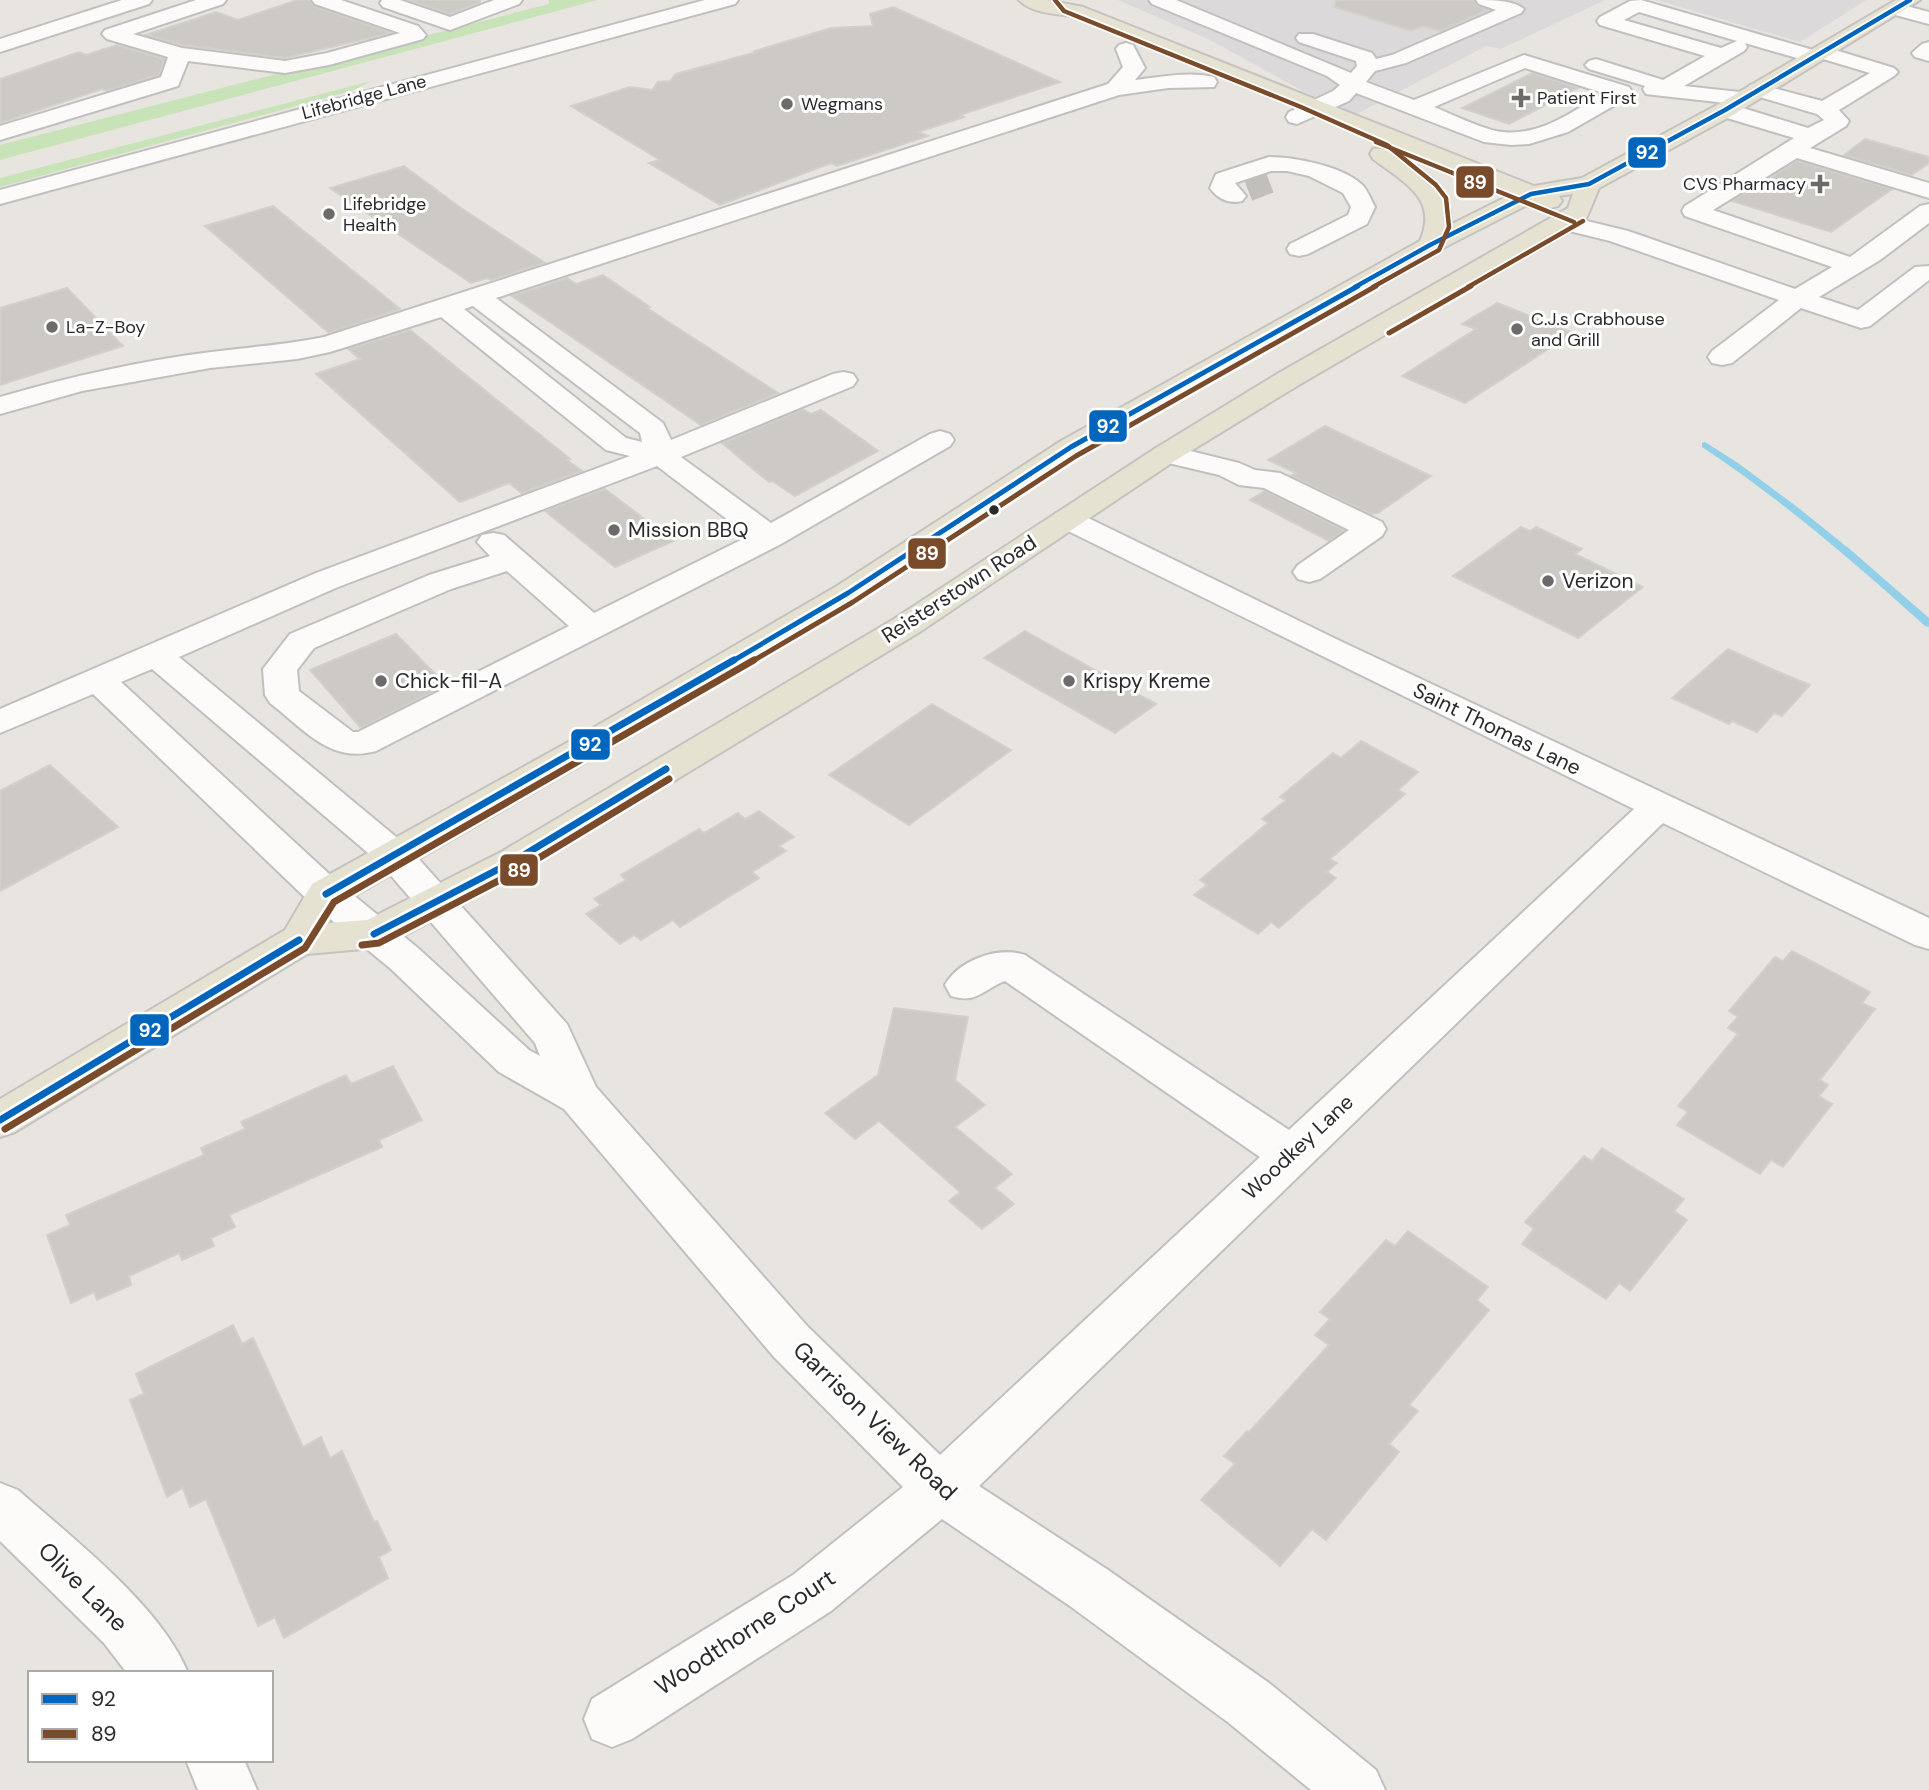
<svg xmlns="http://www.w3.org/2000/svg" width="1929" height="1790" font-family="'DM Sans',sans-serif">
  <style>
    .industrial { fill: #dcd9db }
    .green { fill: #c8e3b7 }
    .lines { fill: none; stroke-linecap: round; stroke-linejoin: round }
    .stream { fill: #92d0ea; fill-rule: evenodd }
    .building { fill: #cdcac6; stroke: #d3d0cb; stroke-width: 2 }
    .minor-tunnel { stroke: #c2bfbb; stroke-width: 23; stroke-dasharray: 23 11; stroke-linecap: butt }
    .minor-casing { stroke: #c1c0c1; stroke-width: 4 }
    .major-casing { stroke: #c4c3c1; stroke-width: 4 }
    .minor { fill: #fcfbfa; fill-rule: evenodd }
    .major { fill: #e6e2d2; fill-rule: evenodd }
    .bus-1-far2-casing { stroke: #fff; stroke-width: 8 }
    .bus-1-far1-casing { stroke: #fff; stroke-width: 10 }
    .bus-1-casing { stroke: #fff; stroke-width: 12 }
    .bus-2-far2-casing { stroke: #fff; stroke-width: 8 }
    .bus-2-far1-casing { stroke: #fff; stroke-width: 10 }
    .bus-2-casing { stroke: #fff; stroke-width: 12 }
    .bus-1-far2 { stroke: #0065bd; stroke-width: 4.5 }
    .bus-1-far1 { stroke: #0065bd; stroke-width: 5 }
    .bus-1 { stroke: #0065bd; stroke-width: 7 }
    .bus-2-far2 { stroke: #7a4b2a; stroke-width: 4.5 }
    .bus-2-far1 { stroke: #7a4b2a; stroke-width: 5 }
    .bus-2 { stroke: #7a4b2a; stroke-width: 7 }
    .poi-dot { fill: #6c6b69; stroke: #fff; stroke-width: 2.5 }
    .bus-dot { fill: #2a2a2a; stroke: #fff; stroke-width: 2.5 }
    .labels { text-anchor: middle; stroke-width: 6; stroke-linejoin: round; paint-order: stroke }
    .far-street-label { font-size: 18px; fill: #2a2a2a; stroke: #fff }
    .far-poi-label { font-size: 18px; fill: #2a2a2a; stroke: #fff; text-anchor: start }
    .poi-label { font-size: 21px; fill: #2a2a2a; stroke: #fff; text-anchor: start }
    .street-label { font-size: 21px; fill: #2a2a2a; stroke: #fff }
    .near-street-label { font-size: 24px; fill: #2a2a2a; stroke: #fff }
    .line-badge { stroke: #fff; stroke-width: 2.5 }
    .badge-label { font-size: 19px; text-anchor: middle; font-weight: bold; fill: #fff }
  </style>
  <rect width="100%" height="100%" fill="#e8e4df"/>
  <!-- industrial -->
  <g class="industrial">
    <path d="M1118 0H1605L1501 49 1486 46 1355 115 1301 90 1210 40Z"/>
    <path d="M1656 0H1866L1800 42Z"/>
  </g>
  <!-- green -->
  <g class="green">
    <path d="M549 0H598L0 160V145L549 4Z"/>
    <path d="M371 81 354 90 0 187V178Z"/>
  </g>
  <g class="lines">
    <!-- stream -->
    <path class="stream" d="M1705 442 1738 463 1796 506 1852 551 1929 618V627L1925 626C1854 562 1782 500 1702 447V443Z"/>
  </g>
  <!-- building -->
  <g class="building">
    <path d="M297 0H309L314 6 391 33 285 58 183 45 146 35 216 12 238 20Z"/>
    <path d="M408 0H480V2L450 14Z"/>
    <path d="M1336 0H1473L1478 6 1487 10 1440 31 1423 26 1411 31 1335 7Z"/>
    <path d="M893 7 1060 82 960 115 964 117 918 132 928 136 837 166 831 163 720 205 649 163 660 160 571 106 630 87 652 90 658 82 670 81 676 74 757 52 755 51 831 28 873 26 870 14Z"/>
    <path d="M117 45 165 59 159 75 107 91 102 89 0 123V79L79 52 86 55Z"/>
    <path d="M1532 73 1578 88 1509 124 1462 108Z"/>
    <path d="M1865 139 1929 157V163L1912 175 1844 155Z"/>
    <path d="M1797 161 1892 189 1831 232 1732 201Z"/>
    <path d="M404 166 461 208 545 263 491 280 487 278 471 283 330 188Z"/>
    <path d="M273 206 400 309 329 333 205 226Z"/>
    <path d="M603 275 650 307 647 308 778 393 701 425 512 296 567 278 576 284Z"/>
    <path d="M67 288 123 346 0 385V308Z"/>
    <path d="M1497 303 1573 333 1465 403 1402 376 1476 329 1462 324Z"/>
    <path d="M410 330 570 459 567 460 582 471 522 493 509 483 460 502 316 374 360 359 348 349Z"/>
    <path d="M803 409 811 414 821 410 878 451 795 496 772 481 769 482 722 443Z"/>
    <path d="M1325 426 1431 476 1378 513 1371 514 1291 476 1296 473 1268 460Z"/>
    <path d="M605 489 673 541 615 567 545 511Z"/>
    <path d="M1265 491 1344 530 1329 541 1250 500Z"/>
    <path d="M1521 527 1530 531 1536 527 1582 549 1575 554 1643 587 1578 638 1453 576Z"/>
    <path d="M1025 631 1156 704 1115 733 984 658Z"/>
    <path d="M396 634 446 685 361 728 310 670Z"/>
    <path d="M1728 649 1776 671 1810 685 1782 716 1774 713 1757 732 1732 721 1729 724 1672 698Z"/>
    <path d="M932 704 1011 750 909 825 829 775Z"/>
    <path d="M1361 741 1418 772 1398 790 1405 794 1330 859 1337 863 1327 872 1336 878 1279 928 1271 922 1258 934 1194 895 1207 885 1200 880 1268 823 1262 819 1286 800 1280 797 1333 753 1341 758Z"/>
    <path d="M50 765 118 827 0 891V791Z"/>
    <path d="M759 811 794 837 779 846 786 851 752 872 759 878 680 927 673 920 641 940 634 935 620 944 586 914 601 905 594 899 626 880 621 875 699 829 704 833 738 813 745 819Z"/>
    <path d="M1792 951 1870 992 1862 1003 1875 1009 1820 1080 1828 1085 1819 1096 1832 1104 1783 1167 1771 1160 1760 1174 1677 1125 1688 1112 1678 1106 1738 1034 1728 1028 1738 1017 1729 1011 1775 957 1783 961Z"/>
    <path d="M894 1008 968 1017 955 1080 985 1105 955 1127 1012 1174 995 1188 1014 1204 982 1229 949 1201 960 1192 879 1121 855 1139 825 1113 878 1075Z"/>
    <path d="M393 1066 422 1120 379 1140 382 1147 229 1215 235 1227 211 1238 214 1246 182 1260 179 1253 129 1276 131 1285 97 1300 94 1292 71 1303 47 1235 70 1225 66 1215 204 1155 201 1148 245 1129 241 1122 346 1075 351 1084Z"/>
    <path d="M1602 1148 1684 1199 1674 1211 1687 1220 1630 1291 1619 1283 1606 1299 1522 1244 1534 1229 1525 1222 1584 1156 1592 1161Z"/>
    <path d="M1408 1231 1488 1287 1477 1300 1489 1310 1409 1405 1418 1411 1389 1444 1399 1452 1326 1540 1312 1529 1280 1566 1201 1500 1235 1464 1224 1456 1247 1431 1249 1432 1329 1345 1315 1335 1330 1319 1320 1312 1386 1240 1395 1246Z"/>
    <path d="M233 1325 242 1344 253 1338 303 1447 321 1437 330 1458 342 1451 374 1522 377 1521 391 1550 379 1557 388 1578 284 1638 275 1617 258 1626 206 1499 190 1507 183 1488 167 1497 130 1400 144 1394 136 1374Z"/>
  </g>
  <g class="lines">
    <!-- minor-tunnel -->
    <path class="minor-tunnel" d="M1248 190 1274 180"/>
    <defs>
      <g id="minor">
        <path d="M122 0H152L149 4 0 52V39Z"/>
        <path d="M196 0H226L223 4 133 34 182 48 285 61 327 53 400 33 315 4 312 0H341L418 26 426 35 423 39 329 65 285 73 188 61 178 86 0 140V126L161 77 168 57 107 39 102 34 105 30Z"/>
        <path d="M382 0H400L450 17 494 0H522L519 4 450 30 383 7 380 3Z"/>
        <path d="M705 0H738L735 4 0 204V190Z"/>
        <path d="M1149 0H1176L1351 73 1357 66 1356 61 1299 42 1296 38 1299 34H1313L1372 53 1376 59 1392 55 1496 10 1479 4 1476 0C1492 0 1513 0 1524 9L1521 13 1406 63 1375 71 1366 82 1414 100 1524 55 1629 87 1632 92 1629 97 1568 132 1529 144 1511 145 1484 142 1356 93 1349 101 1297 124 1289 122 1286 117 1289 112 1333 91 1340 85 1327 76 1152 4ZM1525 68 1603 93C1571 113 1536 139 1496 131 1475 126 1454 115 1434 107Z"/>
        <path d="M1641 0 1813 50 1822 46 1894 68 1898 72 1894 76 1839 110 1849 121 1846 126 1810 148 1929 183V198L1797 158 1713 210 1850 257 1920 206 1929 204V223L1880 260 1819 297 1858 310 1915 267 1929 266V280L1870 326 1861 328 1801 308 1732 363 1722 365 1712 363 1708 357 1712 351 1779 300 1610 241 1553 227 1550 222 1553 217 1562 215 1628 231 1795 289 1832 267 1685 216 1682 211 1685 206 1794 138 1717 115 1714 110 1717 105H1733L1808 128 1824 120 1817 114 1753 95 1755 98 1752 103 1744 105 1654 95 1646 94 1643 89 1645 86 1589 69 1585 65 1589 61 1596 59 1663 80 1705 56 1600 25 1597 21 1600 17 1630 1ZM1639 12 1737 41 1721 48 1624 20ZM1745 43 1814 63 1823 59 1870 73 1822 101 1758 84 1750 85 1747 90 1749 93 1684 86 1744 51 1747 47Z"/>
        <path d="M1895 3 1929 12V24L1888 13 1885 9 1888 5Z"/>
        <path d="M1929 42V61L1915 57 1912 53 1922 44Z"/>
        <path d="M1126 43 1133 45 1145 68 1135 80C1160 77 1189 71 1214 77L1217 82 1214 87 1168 88 1119 95 496 298 663 423 671 440 833 374 843 372 853 374 857 380 853 386 681 457 771 523 930 434 940 431 950 434 954 440 950 446 781 544 376 751C330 764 304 729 270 703L265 695 263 669 290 634 429 575 490 556 477 542 482 535 493 533 504 535 594 613 749 536 657 466 338 587 179 657 407 846 567 1024 596 1087 808 1327 940 1455 1260 1157 1005 981C982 990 977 1004 951 996L945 985C959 960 998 946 1025 955L1289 1130 1634 809 1056 525 1052 519 1056 513 1067 510 1078 513 1336 639 1929 918V949L1915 945 1663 823 979 1486 1108 1570 1269 1683 1376 1770 1385 1790H1311L1229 1723 1070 1606 942 1519 831 1611 632 1739 612 1747 592 1739 584 1719 592 1699 793 1575 903 1487 774 1357 564 1109 499 1072 391 969 312 904 93 694 0 733V709L316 573 630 456 606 450 441 317 330 352 297 359 210 368 82 391 0 414V397C69 377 139 361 211 352 249 347 286 345 324 337L1108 84 1123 67 1116 49 1119 45ZM473 306 640 433 642 442 626 438 464 309ZM507 571 569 626 358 732H353L299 691 297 670 314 648 451 589ZM152 669 381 864 535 1043 540 1056 529 1050 419 949 340 884 121 682Z"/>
        <path d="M1269 157C1294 157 1341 166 1360 183 1367 188 1371 200 1375 207L1367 224 1308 254 1299 256 1290 254 1287 249 1290 244 1348 215 1351 207 1343 193 1309 176 1287 171H1271L1235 183 1246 196 1242 201C1229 204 1218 199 1210 188L1216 174Z"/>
        <path d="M1166 445 1239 463 1255 470 1280 473 1382 522 1386 529 1382 536 1320 579 1309 582 1298 579 1293 572 1298 565 1349 530 1264 488 1239 485 1219 475 1156 460 1151 454 1156 448Z"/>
        <path d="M0 1483 18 1490C72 1538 161 1606 188 1673H127L104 1643 0 1541Z"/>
        <path d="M186 1760H244L257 1790H198Z"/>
      </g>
      <path id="major" d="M1019 0H1047L1083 7 1534 186 1582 178 1717 105 1896 0H1920L1733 115 1599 188 1587 217 1297 386 1176 460 918 633 527 870 388 944 374 948 307 954 15 1132 0 1137V1099L285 930 312 884 581 735 837 586 1061 441 1420 241C1439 198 1403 182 1373 159L1370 154 1373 149C1394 144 1438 184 1447 203 1451 211 1451 218 1450 225L1512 194 1072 16C1055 14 1031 13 1019 0ZM1573 194 1568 208 1277 374 1156 448 894 619 501 852 367 920 328 923 340 904 605 751 859 600 1081 453 1439 250 1533 202 1550 208 1558 206 1562 201 1559 196Z"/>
    </defs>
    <!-- minor casing -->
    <use href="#minor" class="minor-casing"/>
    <!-- major casing -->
    <use href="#major" class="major-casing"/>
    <!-- minor -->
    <use href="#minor" class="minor"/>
    <!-- major -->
    <use href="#major" class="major"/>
    <defs>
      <path id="bus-1-far2" d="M1355 287 1430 245 1531 194 1589 184 1725 110 1910 0"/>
      <path id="bus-1-far1" d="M731 662 848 593 1071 447 1358 286"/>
      <g id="bus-1">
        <path d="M326 894 734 660"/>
        <path d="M374 934 514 861 666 769"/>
        <path d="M0 1120 299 940"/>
      </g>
      <g id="bus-2-far2">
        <path d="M1055 0 1064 11 1301 107 1387 145 1436 185 1446 198 1449 227 1439 250 1373 287"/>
        <path d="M1376 142 1574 222"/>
        <path d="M1468 287 1583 221"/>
      </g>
      <g id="bus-2-far1">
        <path d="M1389 333 1471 286"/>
        <path d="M751 662 853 602 1076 456 1376 286"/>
      </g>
      <g id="bus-2">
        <path d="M362 945 379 943 519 870 669 779"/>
        <path d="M5 1129 305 948 334 902 754 660"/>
      </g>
    </defs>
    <!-- bus-1-far2 casing -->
    <use href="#bus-1-far2" class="bus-1-far2-casing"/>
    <!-- bus-1-far1 casing -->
    <use href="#bus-1-far1" class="bus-1-far1-casing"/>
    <!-- bus-1 casing -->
    <use href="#bus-1" class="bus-1-casing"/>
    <!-- bus-2-far2 casing -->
    <use href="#bus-2-far2" class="bus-2-far2-casing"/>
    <!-- bus-2-far1 casing -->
    <use href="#bus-2-far1" class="bus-2-far1-casing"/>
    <!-- bus-2 casing -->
    <use href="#bus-2" class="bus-2-casing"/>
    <!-- bus-1-far2 -->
    <use href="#bus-1-far2" class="bus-1-far2"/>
    <!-- bus-1-far1 -->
    <use href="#bus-1-far1" class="bus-1-far1"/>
    <!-- bus-1 -->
    <use href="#bus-1" class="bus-1"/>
    <!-- bus-2-far2 -->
    <use href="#bus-2-far2" class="bus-2-far2"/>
    <!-- bus-2-far1 -->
    <use href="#bus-2-far1" class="bus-2-far1"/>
    <!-- bus-2 -->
    <use href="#bus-2" class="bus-2"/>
  </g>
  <!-- markers -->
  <g class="poi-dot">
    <path d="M1517.5 87.5h7v7h7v7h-7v7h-7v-7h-7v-7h7z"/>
    <circle cx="787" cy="104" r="7"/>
    <path d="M1816.5 173.5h7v7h7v7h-7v7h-7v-7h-7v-7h7z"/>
    <circle cx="329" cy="214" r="7"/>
    <circle cx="52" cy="327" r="7"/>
    <circle cx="1517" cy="329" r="7"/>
    <circle cx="614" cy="530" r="7"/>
    <circle cx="1548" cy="581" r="7"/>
    <circle cx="381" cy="681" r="7"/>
    <circle cx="1069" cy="681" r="7"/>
  </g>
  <circle class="bus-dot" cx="994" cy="510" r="6"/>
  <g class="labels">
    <!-- far-street labels -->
    <g class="far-street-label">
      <text transform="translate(364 97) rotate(-15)" y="6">Lifebridge Lane</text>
    </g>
    <!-- far-poi labels -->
    <g class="far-poi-label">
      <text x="1537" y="104">Patient First</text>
      <text x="801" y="110">Wegmans</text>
      <text x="1806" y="190" text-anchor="end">CVS Pharmacy</text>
      <text x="343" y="210">Lifebridge<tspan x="343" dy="21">Health</tspan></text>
      <text x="1531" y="325">C.J.s Crabhouse<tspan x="1531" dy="21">and Grill</tspan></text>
      <text x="66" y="333">La-Z-Boy</text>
    </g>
    <!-- poi labels -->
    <g class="poi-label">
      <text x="628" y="537">Mission BBQ</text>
      <text x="1562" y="588">Verizon</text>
      <text x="395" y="688">Chick-fil-A</text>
      <text x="1083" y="688">Krispy Kreme</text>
    </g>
    <!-- street labels -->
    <g class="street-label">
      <text transform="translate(959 589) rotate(-33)" y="7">Reisterstown Road</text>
      <text transform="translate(1497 729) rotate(26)" y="7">Saint Thomas Lane</text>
      <text transform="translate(1298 1147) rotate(-43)" y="7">Woodkey Lane</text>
    </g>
    <!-- near-street labels -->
    <g class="near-street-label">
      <text transform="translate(875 1421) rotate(44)" y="8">Garrison View Road</text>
      <text transform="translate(83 1587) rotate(45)" y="8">Olive Lane</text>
      <text transform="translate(745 1632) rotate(-33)" y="8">Woodthorne Court</text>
    </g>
  </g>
  <g class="line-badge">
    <rect x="1627" y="136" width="40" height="33" rx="7" fill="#0065bd"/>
    <rect x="1455" y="165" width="40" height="34" rx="7" fill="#7a4b2a"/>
    <rect x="1088" y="409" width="40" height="34" rx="7" fill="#0065bd"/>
    <rect x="907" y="537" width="40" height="33" rx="7" fill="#7a4b2a"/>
    <rect x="570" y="728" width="41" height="33" rx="7" fill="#0065bd"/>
    <rect x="499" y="853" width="40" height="34" rx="7" fill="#7a4b2a"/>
    <rect x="129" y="1013" width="41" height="34" rx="7" fill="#0065bd"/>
  </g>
  <g class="badge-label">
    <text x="1647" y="159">92</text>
    <text x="1475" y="189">89</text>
    <text x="1108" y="433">92</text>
    <text x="927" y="560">89</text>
    <text x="590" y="751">92</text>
    <text x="519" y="877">89</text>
    <text x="150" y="1037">92</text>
  </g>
  <!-- legend -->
  <rect x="28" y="1671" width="245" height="91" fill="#ffffff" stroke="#aaaaaa" stroke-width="2"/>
  <rect x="42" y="1694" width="35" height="10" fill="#0065bd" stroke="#aaaaaa" stroke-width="2"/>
  <text x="91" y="1706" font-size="21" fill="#2a2a2a">92</text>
  <rect x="42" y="1729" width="35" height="10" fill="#7a4b2a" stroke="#aaaaaa" stroke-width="2"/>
  <text x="91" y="1741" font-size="21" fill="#2a2a2a">89</text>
</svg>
